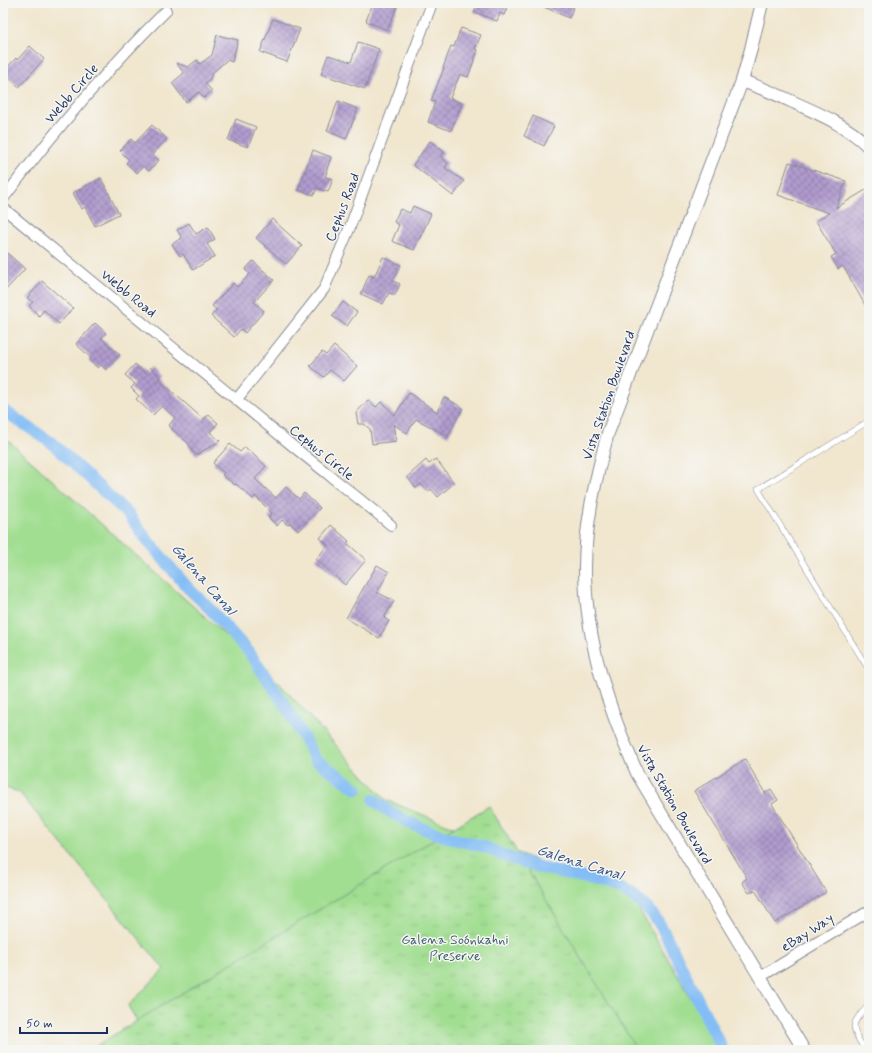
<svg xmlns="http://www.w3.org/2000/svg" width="872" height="1053" font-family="Mynerve,sans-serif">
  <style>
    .green { fill: #a1de91; stroke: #5e8678 }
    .park { fill: url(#park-tufts); stroke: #5e8678 }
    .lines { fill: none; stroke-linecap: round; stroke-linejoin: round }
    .canal { stroke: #84bdf5; stroke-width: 12 }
    .building { fill: url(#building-cross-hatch) }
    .service-casing { stroke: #868a96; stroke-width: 6 }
    .minor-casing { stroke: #868a96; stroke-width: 12 }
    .tertiary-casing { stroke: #868a96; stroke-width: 14 }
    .service { stroke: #fff; stroke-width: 5 }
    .minor { stroke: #fff; stroke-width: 10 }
    .tertiary { stroke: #fff; stroke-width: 12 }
    .labels { text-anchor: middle; stroke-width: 3; stroke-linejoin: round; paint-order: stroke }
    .street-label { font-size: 14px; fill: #1b2f5e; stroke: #f6f6f2 }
    .park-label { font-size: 14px; fill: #3c5b6b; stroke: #f6f6f2 }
    .water-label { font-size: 15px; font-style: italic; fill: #355284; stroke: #f6f6f2 }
  </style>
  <defs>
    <pattern id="park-tufts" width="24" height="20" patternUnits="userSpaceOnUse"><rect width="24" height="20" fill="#a1de91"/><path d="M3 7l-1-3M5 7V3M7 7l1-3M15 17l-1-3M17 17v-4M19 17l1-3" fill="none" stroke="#8abf7f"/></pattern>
    <pattern id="building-cross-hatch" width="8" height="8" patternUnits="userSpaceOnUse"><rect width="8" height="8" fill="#b19bcd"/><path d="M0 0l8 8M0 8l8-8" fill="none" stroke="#8f7faa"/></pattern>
  </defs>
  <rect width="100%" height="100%" fill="#f6f6f2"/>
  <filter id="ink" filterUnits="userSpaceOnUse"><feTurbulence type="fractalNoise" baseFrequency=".025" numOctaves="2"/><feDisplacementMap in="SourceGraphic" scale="8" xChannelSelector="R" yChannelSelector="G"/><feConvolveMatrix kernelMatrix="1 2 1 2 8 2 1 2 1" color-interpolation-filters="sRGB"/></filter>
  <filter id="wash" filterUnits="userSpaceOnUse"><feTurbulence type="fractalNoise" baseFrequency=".012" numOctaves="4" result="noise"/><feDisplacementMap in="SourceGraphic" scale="16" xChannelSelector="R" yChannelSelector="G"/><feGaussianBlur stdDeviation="0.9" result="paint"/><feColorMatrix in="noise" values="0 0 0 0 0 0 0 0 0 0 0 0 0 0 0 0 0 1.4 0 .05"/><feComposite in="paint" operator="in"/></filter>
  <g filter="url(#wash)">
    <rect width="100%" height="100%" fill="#f1e6ce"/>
    <!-- green -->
    <path class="green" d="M3 436 280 684 386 800 633 899 721 1050H155L128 1006 164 969 19 792 3 787Z"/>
    <!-- park -->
    <path class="park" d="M489 806 637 1050H89Z"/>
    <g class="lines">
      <!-- canal -->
      <g class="canal">
        <path d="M3 410 52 443 129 515 147 540 188 588 210 609 249 652 289 711 315 759 357 789"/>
        <path d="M374 800C392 816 415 826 438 834 453 840 469 842 485 847 492 850 499 854 507 857 518 861 530 864 542 868 588 880 636 882 662 928L723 1050"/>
      </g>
    </g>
    <g id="blocks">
      <!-- building -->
      <g class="building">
        <path d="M373 3H399L387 30 366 21Z"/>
        <path d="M476 3H509L504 15 500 13 497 21 474 12 478 4Z"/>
        <path d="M535 3H575L569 18Z"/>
        <path d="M273 19 300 29 287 62 260 52Z"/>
        <path d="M461 28 481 35 475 49 478 50 468 77 460 74 450 98 462 103 451 131 428 122 435 102 431 101 444 68H443L451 46 454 47Z"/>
        <path d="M217 35 238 40 232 62 227 60 212 73 210 79 205 83 212 91 204 98 199 92 186 102 172 83 184 73 176 63 188 67 197 60 200 64 212 55Z"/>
        <path d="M358 42 379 49 365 89 321 74 328 55 351 62Z"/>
        <path d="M30 46 44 59 19 87 3 72 16 58 17 60Z"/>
        <path d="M338 101 358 109 346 139 327 131Z"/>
        <path d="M533 116 554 126 544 146 524 136Z"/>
        <path d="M236 119 256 127 248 147 228 140Z"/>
        <path d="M152 125 167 139 152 155 159 160 149 171 143 166 137 173 126 163 129 160 120 151 131 139 135 143Z"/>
        <path d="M430 141 444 152 441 157 448 163 445 168 464 181 453 196 413 165Z"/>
        <path d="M313 150 331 157 326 172H327L325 177 333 179 328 192 317 188 314 195 298 190Z"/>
        <path d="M789 162 846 181 836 208 869 188V312L843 266 838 269 831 257 836 254 816 221 829 213 778 195Z"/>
        <path d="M101 178 119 214 95 226 85 207 82 209 73 193Z"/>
        <path d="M413 206 431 214 414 250 392 241 399 225 394 222 400 209 410 213Z"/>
        <path d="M272 219 302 246 286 264 256 238Z"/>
        <path d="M189 223 196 234 208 227 215 239 207 244 215 256 193 270 183 254 180 256 172 244 182 238 177 230Z"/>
        <path d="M7 253 25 269 3 293V258Z"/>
        <path d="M383 257 401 265 393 281 400 284 395 295 389 293 383 304 361 294 369 275 374 277Z"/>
        <path d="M253 261 274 280 254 302 264 311 245 333 241 329 234 337 211 316 217 310 212 306 233 283 237 287 250 274 245 270Z"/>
        <path d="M42 281 73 308 59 324 44 310 39 316 29 306 33 302 27 298Z"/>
        <path d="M343 302 357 312 347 326 332 316Z"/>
        <path d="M95 323 106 333 101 338 120 355 106 370 101 365 98 368 89 360 91 358 76 344Z"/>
        <path d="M334 346 357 366 344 381 330 370 324 377 310 366 322 352 326 355Z"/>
        <path d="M135 364 145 373 150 367 160 377 158 379 203 419 209 415 218 423 210 432 220 441 201 452 197 455 192 451 188 443 172 429 169 425 175 418 162 406 153 415 136 399 139 396 131 388 135 384 125 375Z"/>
        <path d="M409 393 437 412 444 397 463 408 448 436 416 419 407 433 393 424 396 441 372 444 370 429 364 424H358L356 413 368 400 376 407 381 402 395 415Z"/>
        <path d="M230 444 240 452 245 447 266 466 255 479 276 498 286 487 299 499 304 493 320 508 298 531 290 523 288 525 282 520 277 526 268 517 272 513 255 496 253 499 236 484 235 485 222 475 224 473 213 463Z"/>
        <path d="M436 459 454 483 438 497 431 489 428 492 421 484 416 488 407 477 426 460 429 464Z"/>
        <path d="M331 525 349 541 347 543 366 560 345 585 316 559 328 545 320 538Z"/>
        <path d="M377 565 389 572 377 592 394 601 384 618 389 621 379 638 346 618Z"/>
        <path d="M745 759 765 793 771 789 778 800 772 804 826 892 775 923 755 890 749 893 742 882 747 878 694 791Z"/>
      </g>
    </g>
  </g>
  <g filter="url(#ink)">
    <use href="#blocks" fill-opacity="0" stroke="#868a96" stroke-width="1"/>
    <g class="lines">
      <defs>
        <g id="service">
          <path d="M869 421 758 489 869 670"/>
          <path d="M865 1050C850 1026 850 1025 869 1005"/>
        </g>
        <g id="minor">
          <path d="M3 199C53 133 107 69 166 11"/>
          <path d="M3 208C100 287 197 367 294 447 326 473 359 498 391 525"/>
          <path d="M237 399 324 289 350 227 432 3"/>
          <path d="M760 977 869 911"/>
        </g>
        <g id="tertiary">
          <path d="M762 3 751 49 742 81 608 433C596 477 585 523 585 568 585 640 609 710 638 775L804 1050"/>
          <path d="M742 81C760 87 776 94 793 102 820 114 848 126 869 147"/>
        </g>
      </defs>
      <!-- service casing -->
      <use href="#service" class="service-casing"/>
      <!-- minor casing -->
      <use href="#minor" class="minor-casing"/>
      <!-- tertiary casing -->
      <use href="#tertiary" class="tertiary-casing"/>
      <!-- service -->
      <use href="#service" class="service"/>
      <!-- minor -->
      <use href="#minor" class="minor"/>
      <!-- tertiary -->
      <use href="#tertiary" class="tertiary"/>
    </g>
  </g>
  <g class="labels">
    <!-- street labels -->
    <g class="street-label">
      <text transform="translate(71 93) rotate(-49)" y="5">Webb Circle</text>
      <text transform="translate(342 207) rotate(-69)" y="5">Cephus Road</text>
      <text transform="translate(129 293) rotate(39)" y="5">Webb Road</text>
      <text transform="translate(608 395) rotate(-71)" y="5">Vista Station Boulevard</text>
      <text transform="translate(322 452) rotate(39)" y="5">Cephus Circle</text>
      <text transform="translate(675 804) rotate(60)" y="5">Vista Station Boulevard</text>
      <text transform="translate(807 932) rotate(-32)" y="5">eBay Way</text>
    </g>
    <!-- park labels -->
    <g class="park-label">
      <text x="455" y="944">Galena Soónkahni<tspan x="455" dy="16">Preserve</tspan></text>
    </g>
    <!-- water labels -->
    <g class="water-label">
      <text transform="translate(204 579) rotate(49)" y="5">Galena Canal</text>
      <text transform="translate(580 862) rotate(17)" y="5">Galena Canal</text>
    </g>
  </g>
  <!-- margin -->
  <rect width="872" height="1053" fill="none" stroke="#f6f6f2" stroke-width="16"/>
  <!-- scale -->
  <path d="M20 1027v6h87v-6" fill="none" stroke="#1b2f5e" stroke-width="2"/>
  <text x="26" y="1027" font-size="12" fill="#1b2f5e" stroke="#f6f6f2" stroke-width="3" paint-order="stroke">50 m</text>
</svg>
